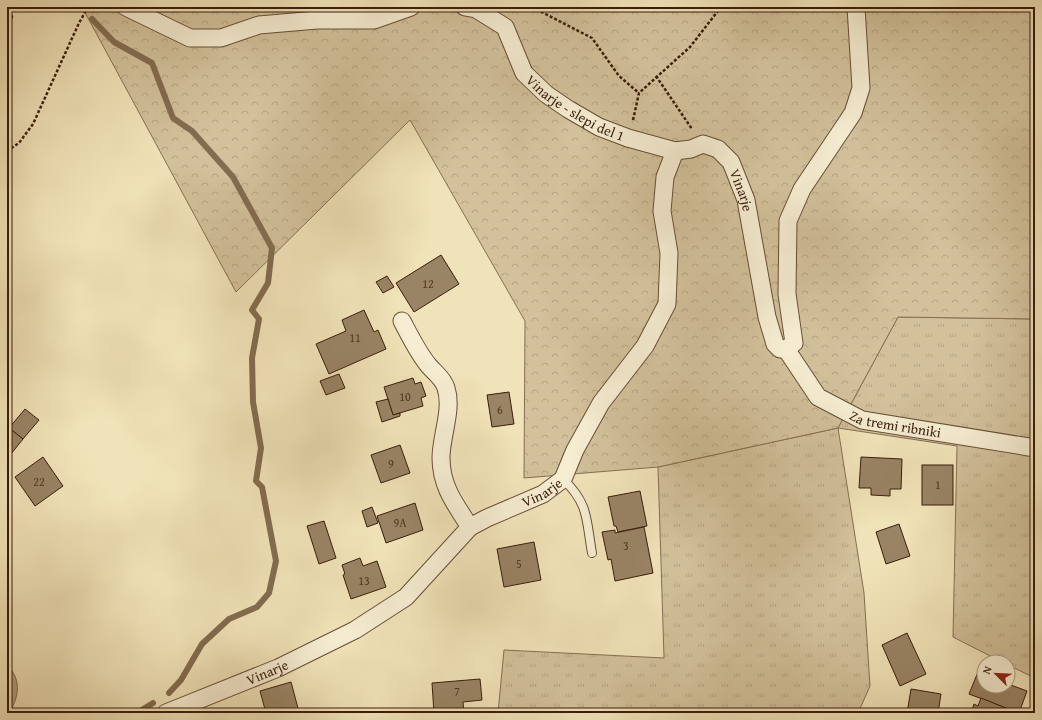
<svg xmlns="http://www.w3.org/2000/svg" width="1042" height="720" font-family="'Gentium Book Plus',serif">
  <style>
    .grass { fill: url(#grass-tufts); stroke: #866f53 }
    .forest { fill: url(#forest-crowns); stroke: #866f53 }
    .water { fill: #b3a07e; stroke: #836c50 }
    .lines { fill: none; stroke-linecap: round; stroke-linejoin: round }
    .stream { stroke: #836c50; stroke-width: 6 }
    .building { fill: #998465; stroke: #3a1d0b }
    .service-casing { stroke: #684e36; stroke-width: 10 }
    .minor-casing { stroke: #684e36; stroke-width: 19 }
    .path { stroke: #3a1d0b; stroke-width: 2.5; stroke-dasharray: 3 2; stroke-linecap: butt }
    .service { stroke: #f6edd2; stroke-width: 8 }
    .minor { stroke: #f6edd2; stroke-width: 17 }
    .labels { text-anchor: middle; stroke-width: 3; stroke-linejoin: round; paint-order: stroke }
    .number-label { font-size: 12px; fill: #523722 }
    .street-label { font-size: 14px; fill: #3a1d0b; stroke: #f6edd2 }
  </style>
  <defs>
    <pattern id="grass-tufts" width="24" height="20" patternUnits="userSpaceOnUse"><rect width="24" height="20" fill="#d2c19b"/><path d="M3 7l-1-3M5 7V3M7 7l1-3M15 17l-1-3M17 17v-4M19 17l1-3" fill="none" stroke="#b5a584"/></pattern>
    <pattern id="forest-crowns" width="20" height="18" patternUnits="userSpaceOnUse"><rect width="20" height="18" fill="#d2c19b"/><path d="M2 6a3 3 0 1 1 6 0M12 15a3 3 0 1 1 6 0" fill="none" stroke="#b5a584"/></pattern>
  </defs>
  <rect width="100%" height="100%" fill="#f1e3b9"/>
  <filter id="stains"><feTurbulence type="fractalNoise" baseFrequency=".005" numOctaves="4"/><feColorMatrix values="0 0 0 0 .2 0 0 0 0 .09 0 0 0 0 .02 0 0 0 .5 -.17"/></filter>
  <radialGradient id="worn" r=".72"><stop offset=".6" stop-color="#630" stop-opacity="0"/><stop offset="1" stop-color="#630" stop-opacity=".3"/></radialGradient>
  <!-- grass -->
  <path class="grass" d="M898 317 1035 319V678L1008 665V662H1002L953 637 957 446 838 428 864 593 870 686 858 713H498L504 650 664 658 658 467 838 428Z"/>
  <!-- forest -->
  <path class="forest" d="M82 7H1035V319L898 317 838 428 658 467 524 478 525 321 410 120 236 292Z"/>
  <!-- water -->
  <path class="water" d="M7 665C21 678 20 696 9 713H7Z"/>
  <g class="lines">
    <!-- stream -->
    <g class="stream">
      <path d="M92 19 114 42 152 63 173 118 192 131 233 177 272 248 268 283 252 310 259 319 252 358 253 402 261 448 256 481 262 487 276 561 269 593 257 607 229 619 202 644 181 680 169 693"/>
      <path d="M137 713 153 703"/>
    </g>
  </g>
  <!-- building -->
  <g class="building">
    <path d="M7 14 13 16 7 32Z"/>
    <path d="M441 255 459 284 414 312 396 283Z"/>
    <path d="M387 276 394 287 383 293 376 282Z"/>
    <path d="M364 310 374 332 378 330 386 349 329 374 316 344 346 331 342 320Z"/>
    <path d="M339 374 345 388 326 395 320 381Z"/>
    <path d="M413 378 415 384 421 382 426 396 421 398 423 406 393 415 384 387Z"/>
    <path d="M509 392 514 424 492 427 487 395Z"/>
    <path d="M388 399 393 415 400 413V416L382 422 376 402Z"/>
    <path d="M25 409 39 420 23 439 9 428Z"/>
    <path d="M9 428 23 439 7 459V429Z"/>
    <path d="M400 445 410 473 381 483 371 455Z"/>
    <path d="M43 457 63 486 35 506 15 477Z"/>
    <path d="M861 457 902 459 901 489H890V496L871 495V488H859Z"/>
    <rect x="922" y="465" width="31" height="40"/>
    <path d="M640 491 647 526 618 532 616 526H614L608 497Z"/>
    <path d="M415 503 423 530 386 543 377 516Z"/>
    <path d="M372 507 378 523 367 527 362 511Z"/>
    <path d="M324 521 336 558 319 564 307 526Z"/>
    <path d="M899 524 910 556 886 564 876 532Z"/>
    <path d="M644 527 653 573 615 581 611 559 608 560 602 532 615 530V533Z"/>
    <path d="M534 542 541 580 504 587 497 549Z"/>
    <path d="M360 558 363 566 377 561 386 587 351 599 343 575 345 574 342 565Z"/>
    <path d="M907 633 926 674 900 686 882 645Z"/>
    <path d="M978 672 984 675V686H1008V684L1027 691 1019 713 969 694Z"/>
    <path d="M480 679 482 700 463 702 464 713H434L432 683Z"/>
    <path d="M291 682 299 712 266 713 260 691Z"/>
    <path d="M911 689 941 694 938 713H907Z"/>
    <path d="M981 698 1018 713H971L974 704 978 706Z"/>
  </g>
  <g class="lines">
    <defs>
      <path id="service" d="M563 479C589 504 586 519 592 553"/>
      <g id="minor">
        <path d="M126 7 190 38H221L259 25 317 20H374L411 7"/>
        <path id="s1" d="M465 7 476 9 505 27 524 73 546 94 568 109 599 127 628 138 675 151"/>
        <path d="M402 321C410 336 418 353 429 366 435 373 443 378 446 388 453 409 441 436 441 458 441 486 455 504 470 527"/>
        <path id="s2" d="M786 349 818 397 862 420 1035 448"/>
        <path id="s3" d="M166 713 278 668 355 630 406 597 470 527 487 518 543 494 563 479 575 450 601 403 645 346 667 304 669 253 662 211 665 177 675 151 691 149 703 144 718 149 731 162 746 200 767 317 775 344 780 349H786L794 343 787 294 788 221 802 189 853 113 861 88 856 7"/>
      </g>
    </defs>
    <!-- service casing -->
    <use href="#service" class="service-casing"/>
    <!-- minor casing -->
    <use href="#minor" class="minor-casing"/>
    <!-- path -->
    <g class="path">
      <path d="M532 7 592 38 619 76 639 93"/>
      <path d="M656 76 692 129"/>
      <path d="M633 120 639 93 690 47 721 7"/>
      <path d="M7 151 19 143 33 124 79 23 88 7"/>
    </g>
    <!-- service -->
    <use href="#service" class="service"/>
    <!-- minor -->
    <use href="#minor" class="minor"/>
  </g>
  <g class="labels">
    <!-- number labels -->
    <g class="number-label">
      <text x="428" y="288">12</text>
      <text x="355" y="342">11</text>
      <text x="405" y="401">10</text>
      <text x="500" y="414">6</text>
      <text x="391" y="468">9</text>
      <text x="39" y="486">22</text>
      <text x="938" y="489">1</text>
      <text x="400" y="527">9A</text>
      <text x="626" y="550">3</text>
      <text x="519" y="568">5</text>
      <text x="364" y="585">13</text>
      <text x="457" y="696">7</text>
    </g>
    <!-- street labels -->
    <g class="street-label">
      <text dy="5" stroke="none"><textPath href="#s1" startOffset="158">Vinarje - slepi del 1</textPath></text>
      <text dy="5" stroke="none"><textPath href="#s3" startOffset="921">Vinarje</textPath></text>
      <text dy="5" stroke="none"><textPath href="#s2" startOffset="141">Za tremi ribniki</textPath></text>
      <text dy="5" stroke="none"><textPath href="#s3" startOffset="442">Vinarje</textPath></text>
      <text dy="5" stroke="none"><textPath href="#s3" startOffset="109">Vinarje</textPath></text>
    </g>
  </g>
  <!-- margin -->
  <rect width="1042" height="720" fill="none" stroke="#f1e3b9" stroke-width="24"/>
  <rect x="8" y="8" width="1026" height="704" fill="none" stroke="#3a1d0b" stroke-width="2"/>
  <rect x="12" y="12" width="1018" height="696" fill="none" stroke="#3a1d0b"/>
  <!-- north arrow -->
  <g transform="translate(996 674) rotate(294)"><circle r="19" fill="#f6edd2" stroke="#ab9a82"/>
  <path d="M0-3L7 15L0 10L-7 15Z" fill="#8f2418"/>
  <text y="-6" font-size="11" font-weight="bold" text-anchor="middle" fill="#3a1d0b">N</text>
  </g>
  <rect width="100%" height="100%" filter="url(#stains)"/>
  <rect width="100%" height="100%" fill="url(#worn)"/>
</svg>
